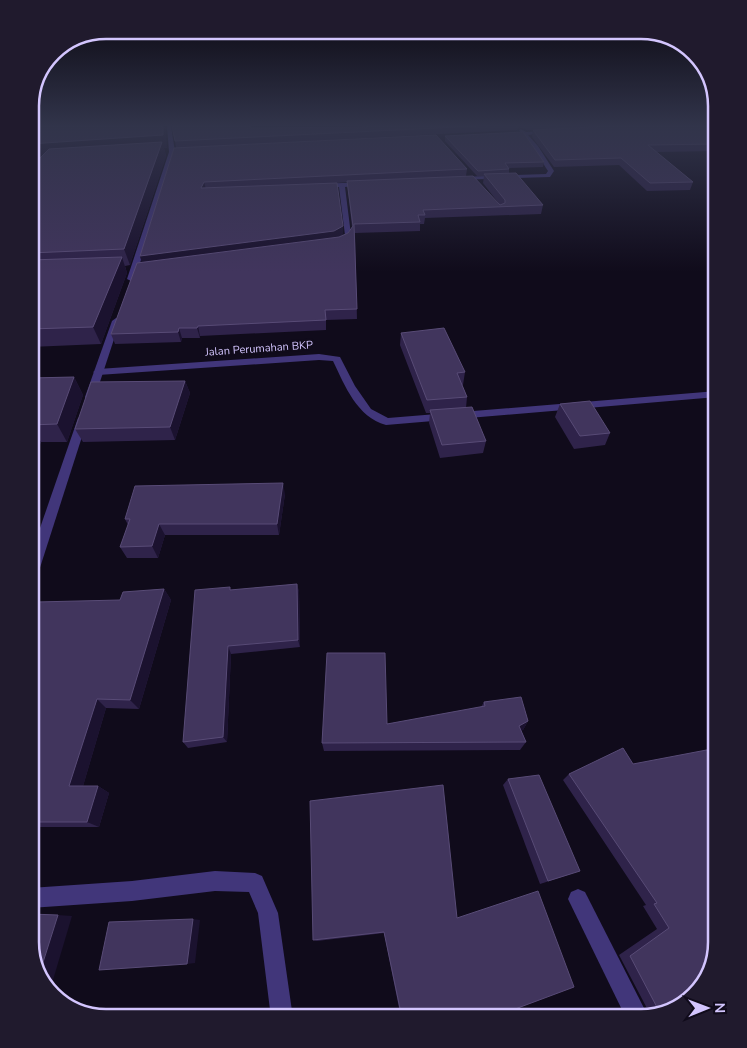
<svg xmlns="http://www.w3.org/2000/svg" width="747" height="1048" font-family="'Nunito Sans',sans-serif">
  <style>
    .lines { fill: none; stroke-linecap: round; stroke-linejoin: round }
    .minor { fill: #41367a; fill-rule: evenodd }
    .tertiary { fill: #41367a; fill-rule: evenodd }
    .wall { fill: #2f234a; fill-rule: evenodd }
    .shaded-wall { fill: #1b122f }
    .building { fill: #41355d; stroke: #584b76 }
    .labels { text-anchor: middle; stroke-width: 4.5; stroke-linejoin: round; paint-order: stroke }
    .far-street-label { font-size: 11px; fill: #d3c5fe; stroke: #100b1b }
    .rim { fill: none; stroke: #d3c5fe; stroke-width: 2.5 }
  </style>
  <rect width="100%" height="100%" fill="#100b1b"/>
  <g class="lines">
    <!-- minor -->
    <g class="minor">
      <path d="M521 129 526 132 548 131 550 132 528 135 538 146 554 171 550 177 456 180 458 177 546 174 548 171 546 168 533 147 523 135H505L521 133 519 130Z"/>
      <path d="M363 182 365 185 345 187 351 235 347 241 333 245V241L342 239 345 235 339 187 321 188 318 186 321 184Z"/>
      <path d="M319 354 340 357 355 386 371 409 388 418 717 391V397L386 425C357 417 345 386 333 361L319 360 98 375 93 372 98 369Z"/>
      <path d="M215 871 255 873 262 876 278 913 293 1018H271L258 913 249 892 215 891 132 901 30 908V888L132 881Z"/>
      <path d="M578 889 585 892 648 1016 626 1018 568 899 571 892Z"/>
    </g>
    <!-- tertiary -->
    <g class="tertiary">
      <path d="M167 126H171L175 152 135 279 131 281 127 279 169 152Z"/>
      <path d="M116 318 120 321 95 397 94 399H86L85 397 112 321Z"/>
      <path d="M83 415 88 418 37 577 35 581 30 583V557L78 418Z"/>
    </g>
  </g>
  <!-- wall -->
  <g class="wall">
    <path d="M30 126 167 148H164L166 156 130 265 125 266 127 273 101 344 30 347Z"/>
    <path d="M361 126H717V151L656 152 693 182 690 190 647 191 619 165 554 167 532 137 533 130H534H526L520 127 517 130 176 148 175 141 252 128 362 127Z"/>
    <path d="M445 136 544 162 543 167 509 168V173L543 205 541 214 425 218 424 224H420V231L355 233 357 319 326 320V330L200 336V338H182L181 342 115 344 111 334 142 262 140 256 174 148 467 169 466 176 500 205 483 183 484 176H477L445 141ZM347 182 352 227 348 233 339 237 337 238 343 234 337 183Z"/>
    <path d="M401 333 465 372 463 385H462L467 397 466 408 486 441 483 453 440 458 429 423 430 413H426L400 345Z"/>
    <path d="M74 377 83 395 67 442H41L30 464V378Z"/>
    <path d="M185 381 190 393 175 440 83 442 75 429Z"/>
    <path d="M560 404 610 433 605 445 574 449 555 417Z"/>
    <path d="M285 494 279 535H165L158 558H127L120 547 128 525 125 519Z"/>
    <path d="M297 584 299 592 300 647 231 654 227 742 188 748 183 742 231 590Z"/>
    <path d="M164 589 171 600 139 709 106 708 83 786H98L109 793 99 827H30V617L120 600Z"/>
    <path d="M484 702 528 721 523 730H521L526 742 520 750 324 751 322 743 387 724 481 707Z"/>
    <path d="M633 764 716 878 679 1008 651 1016 619 955 657 929 643 906 646 905 563 780 569 774Z"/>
    <path d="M508 779 571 874 540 884 503 785Z"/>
    <path d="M457 918 491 1018H401L384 933 317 941 313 940Z"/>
  </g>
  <!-- shaded-wall -->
  <g class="shaded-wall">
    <path d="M163 126H166L167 148H164L166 156 130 265 124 249 160 149 40 157 43 164 30 178V144Z"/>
    <path d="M204 182 206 189 201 188Z"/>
    <path d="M343 226V234L335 239 142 264 140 256Z"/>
    <path d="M122 257 127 273 101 344 93 327Z"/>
    <path d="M198 326 200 336V338L197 328Z"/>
    <path d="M179 328 182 338 181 342 178 332Z"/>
    <path d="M74 377 83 395 67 442 57 424Z"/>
    <path d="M185 381 190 393 175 440 170 427Z"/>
    <path d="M30 425 41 442 30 464Z"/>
    <path d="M283 483 285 494 279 535 277 524Z"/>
    <path d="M159 524 165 535 158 558 152 546Z"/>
    <path d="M297 584 299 592 300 647 298 640Z"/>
    <path d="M164 589 171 600 139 709 130 700Z"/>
    <path d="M228 646 231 654 227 742 223 737Z"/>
    <path d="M97 699 106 708 81 793 69 786Z"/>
    <path d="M528 721 523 730 514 734 519 726Z"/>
    <path d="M98 786 109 793 99 827 87 822Z"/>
    <path d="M58 915 72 916 50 990 40 980 39 975Z"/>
    <path d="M193 919 200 920 195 963 187 964Z"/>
  </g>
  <!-- building -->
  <g class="building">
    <path d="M30 126H163V135L30 144Z"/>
    <path d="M172 126H251V128L368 127 367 126H476L175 141Z"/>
    <path d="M611 126H717V144L648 145 693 182 650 183 621 158 555 160 533 130Z"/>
    <path d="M523 132 544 162 505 163 509 169 478 171 445 136Z"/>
    <path d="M436 135 467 169 204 182 201 188 337 183 343 226 334 231 140 256 174 148Z"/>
    <path d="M162 142 124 249 30 253V168L49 149Z"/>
    <path d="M38 150 30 158V151Z"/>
    <path d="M516 173 543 205 423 210 425 215H418L420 222 354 224 357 309 325 310 326 320 198 326 197 328H179L178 332 111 334 137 263 339 237 348 233 353 226 347 181 473 176 500 205 505 203V200L484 174Z"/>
    <path d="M122 257 93 327 30 329V260Z"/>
    <path d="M444 328 465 372 457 373 467 397 427 400 401 333Z"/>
    <path d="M74 377 57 424 30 425V378Z"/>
    <path d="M185 381 170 427 75 429 91 382Z"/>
    <path d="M590 401 610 433 580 436 560 404Z"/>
    <path d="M472 407 486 441 442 445 430 410Z"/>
    <path d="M283 483 277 524H159L152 546 120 547 130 519H125L135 486Z"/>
    <path d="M297 584 298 640 228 646 223 737 183 742 195 590 230 587V590Z"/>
    <path d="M164 589 130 700 97 699 69 786H98L87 822H30V617L36 602 120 600 123 592Z"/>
    <path d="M327 653H385L387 724 485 706 484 702 521 697 528 721 519 726 526 742 322 743Z"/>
    <path d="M623 748 633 764 717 748V878H716L717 880V943L707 980 679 1008 660 1013 630 956 669 928 654 904 657 903 569 774Z"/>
    <path d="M539 775 580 871 548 881 508 779Z"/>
    <path d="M443 785 457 918 538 891 574 987 491 1018H402L384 932 313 940 310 801Z"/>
    <path d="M30 914 58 915 39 975 30 942Z"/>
    <path d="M193 919 187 964 99 970 109 922Z"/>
  </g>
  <!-- sky -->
  <linearGradient id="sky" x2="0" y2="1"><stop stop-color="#09060f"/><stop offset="0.46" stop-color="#31344a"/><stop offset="1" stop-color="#31344a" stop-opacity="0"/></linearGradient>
  <rect width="747" height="272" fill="url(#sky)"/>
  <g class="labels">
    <!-- far-street labels -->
    <g class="far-street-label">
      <text transform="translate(259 348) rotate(-4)" y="4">Jalan Perumahan BKP</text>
    </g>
  </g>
  <!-- crop -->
  <path d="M0 0H747V1048H0ZM106 39H641A67 67 0 0 1 708 106V942A67 67 0 0 1 641 1009H106A67 67 0 0 1 39 942V106A67 67 0 0 1 106 39Z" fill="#201a2d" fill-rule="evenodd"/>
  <path class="rim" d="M106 39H641A67 67 0 0 1 708 106V942A67 67 0 0 1 641 1009H106A67 67 0 0 1 39 942V106A67 67 0 0 1 106 39Z"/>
  <!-- north arrow -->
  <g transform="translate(707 1008) rotate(89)" stroke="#100b1b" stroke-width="4" paint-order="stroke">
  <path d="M0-4L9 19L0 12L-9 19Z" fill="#d3c5fe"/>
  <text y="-8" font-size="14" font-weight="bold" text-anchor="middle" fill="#d3c5fe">N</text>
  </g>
</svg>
